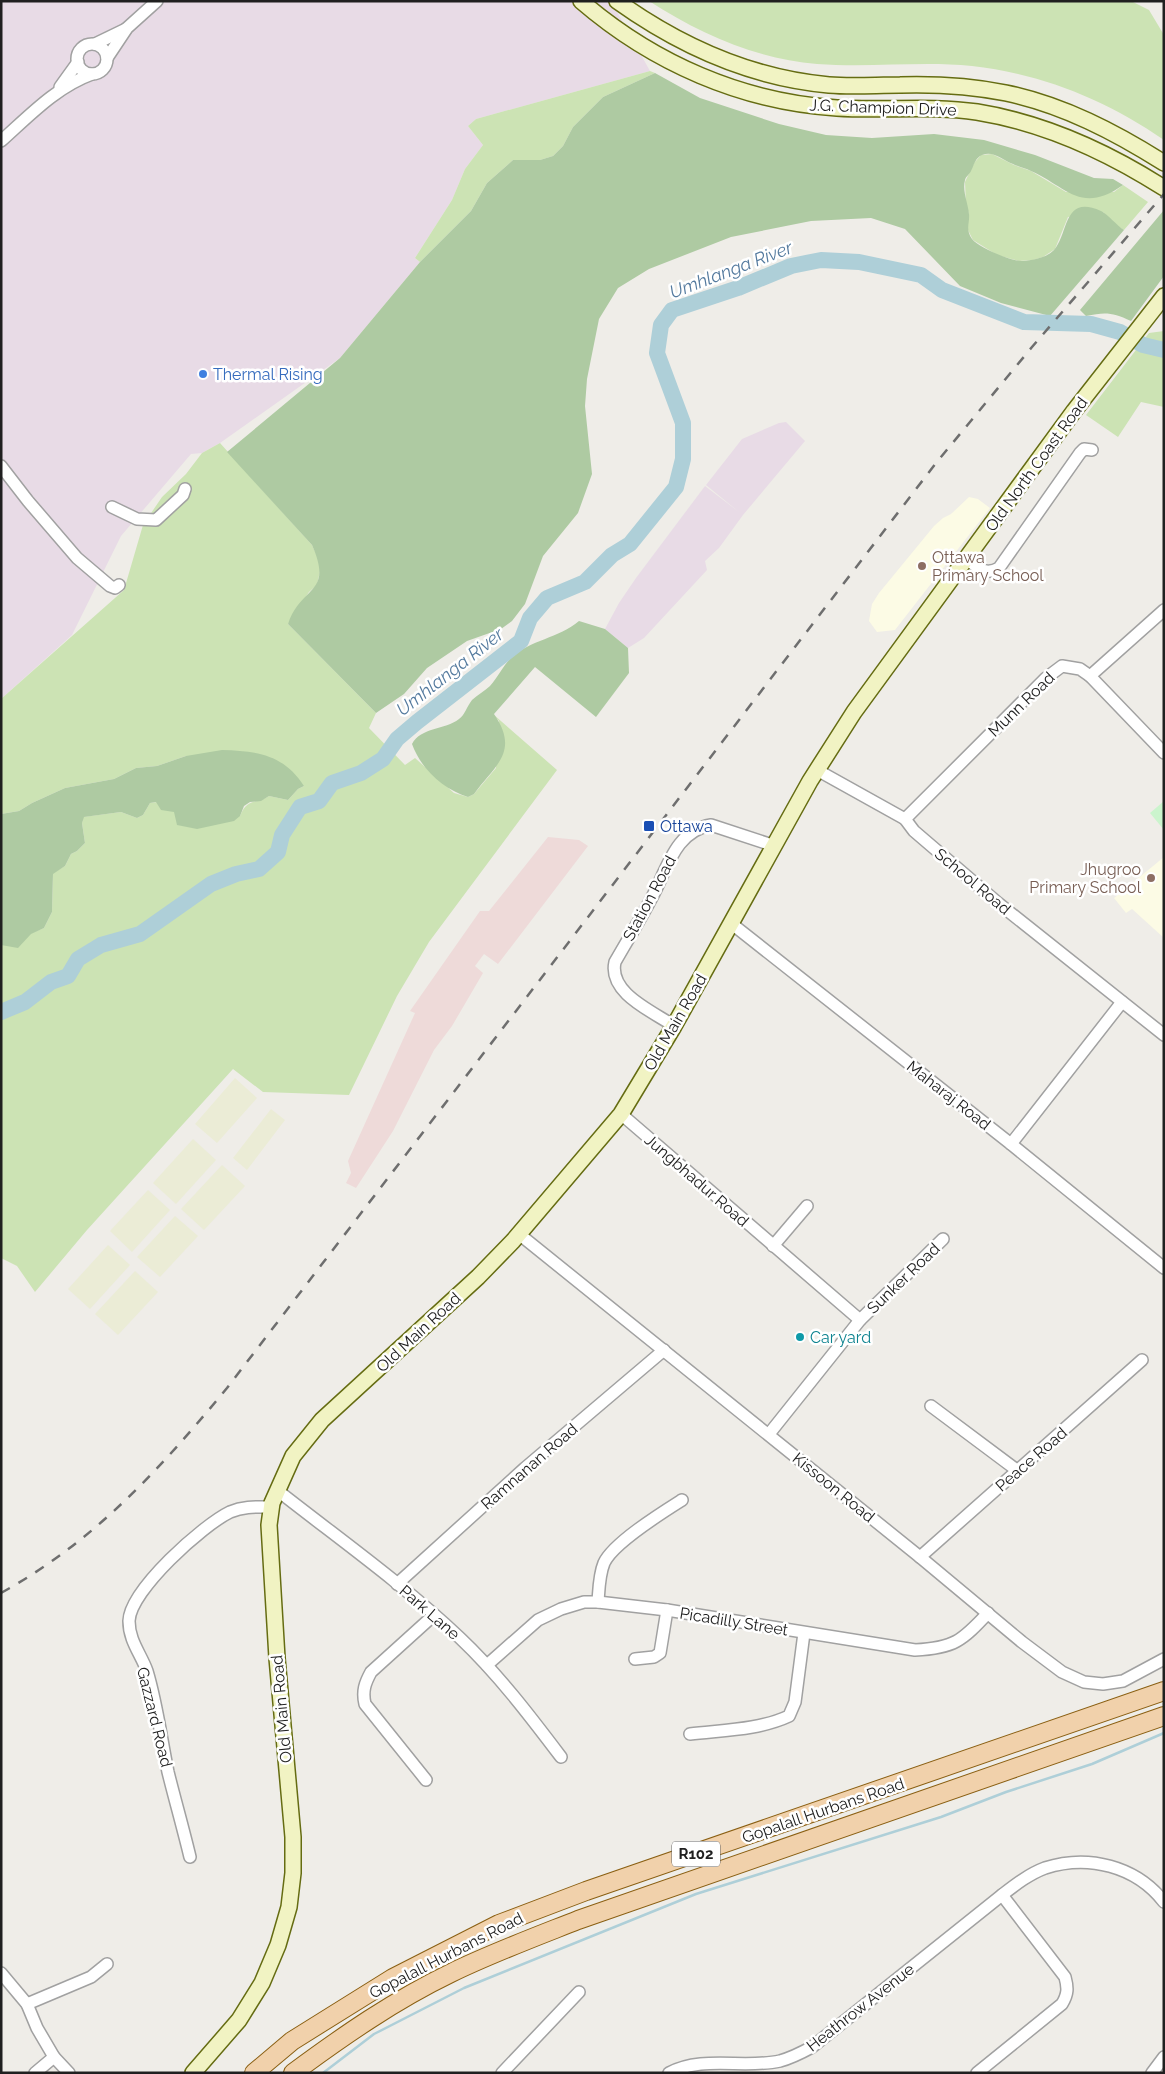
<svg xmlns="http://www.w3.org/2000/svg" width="1165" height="2074" font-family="Raleway,sans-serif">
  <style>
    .commercial { fill: #eedad9 }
    .industrial { fill: #e8dbe6 }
    .education { fill: #fcfbe5 }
    .farmland { fill: #ebecd6 }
    .grass { fill: #cce3b4 }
    .forest { fill: #aecaa2 }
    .park { fill: #cbf4cd }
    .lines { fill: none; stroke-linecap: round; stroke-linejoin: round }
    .stream { stroke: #aecfd8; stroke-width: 2.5 }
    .river { stroke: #aecfd8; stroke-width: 16 }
    .street-casing { stroke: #a1a1a1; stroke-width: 14 }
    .secondary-casing { stroke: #656c12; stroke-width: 18 }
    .primary-casing { stroke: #8a5f12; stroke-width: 20 }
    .street { stroke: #fff; stroke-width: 11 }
    .secondary { stroke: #f1f3c3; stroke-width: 15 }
    .primary { stroke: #f1d1ab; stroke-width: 18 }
    .rail { stroke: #6e6e6e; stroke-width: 2.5; stroke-dasharray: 10 10; stroke-linecap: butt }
    .shop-dot { fill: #3f7fe0; stroke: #fff; stroke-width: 2 }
    .education-dot { fill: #8d6e63; stroke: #fff; stroke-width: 2 }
    .transit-dot { fill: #1a4fb4; stroke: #fff; stroke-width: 2 }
    .culture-dot { fill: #0f9aa8; stroke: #fff; stroke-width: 2 }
    .labels { text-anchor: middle; stroke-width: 5; stroke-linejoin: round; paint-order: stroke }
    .shield { fill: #fff; stroke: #636363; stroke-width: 1 }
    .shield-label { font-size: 15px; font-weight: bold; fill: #202020 }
    .street-label { font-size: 16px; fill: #202020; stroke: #fff }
    .shop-label { font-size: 16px; fill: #366cbe; stroke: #fff; text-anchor: start }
    .education-label { font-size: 16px; fill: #785e54; stroke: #fff; text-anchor: start }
    .transit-label { font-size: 16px; fill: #164399; stroke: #fff; text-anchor: start }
    .culture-label { font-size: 16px; fill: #0d838f; stroke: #fff; text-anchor: start }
    .water-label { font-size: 18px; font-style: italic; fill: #547a9e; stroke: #fff }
  </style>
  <rect width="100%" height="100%" fill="#efede8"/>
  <!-- commercial -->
  <path class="commercial" d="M548 837 579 840 588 846 498 964 484 954 475 966 483 973 452 1026 434 1050 393 1131 356 1188 346 1183 351 1173 348 1161 415 1013 410 1011 480 911H489Z"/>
  <!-- industrial -->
  <g class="industrial">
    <path d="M1 1H611L650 71 476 119 468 126 483 145 465 169 452 200 415 258 420 262 340 358 220 443 202 453 191 454 121 536 72 635 1 699Z"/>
    <path d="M786 422 805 441 743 515 719 548 705 561 707 570 644 638 628 648 605 629 619 603 636 578 705 486 739 512 706 485 742 439 779 423Z"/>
  </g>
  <!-- education -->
  <g class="education">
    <path d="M969 497 978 499 990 508 895 630 877 632 869 621 872 604 879 593 934 526 943 518 951 514Z"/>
    <path d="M1164 857V938L1132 909 1126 913 1114 898Z"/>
  </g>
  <!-- farmland -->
  <g class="farmland">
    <path d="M235 1078 257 1098 217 1143 195 1124Z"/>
    <path d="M271 1109 285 1120 247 1170 233 1158Z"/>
    <path d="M193 1139 216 1160 176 1204 153 1183Z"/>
    <path d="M222 1165 245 1186 204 1230 181 1209Z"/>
    <path d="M148 1190 170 1210 132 1252 110 1231Z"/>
    <path d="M175 1216 198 1236 160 1277 137 1257Z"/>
    <path d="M108 1245 130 1265 90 1309 68 1289Z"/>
    <path d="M135 1271 158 1292 118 1335 95 1314Z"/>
  </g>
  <!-- grass -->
  <g class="grass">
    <path d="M649 1H1131L1149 10 1164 35V140C1106 100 1042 74 972 66 921 61 869 68 817 64 756 59 700 34 649 1Z"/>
    <path d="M650 71 655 73 603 97 573 127 563 146 553 156 540 160H513L487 183 471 211 420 262 415 258 452 200 465 169 483 145 468 126 476 119Z"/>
    <path d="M992 154 1014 165 1031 171 1066 192H1114L1123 185 1148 202 1124 230 1115 225 1103 212 1068 217 1055 249 1043 257 1033 260 1019 261 997 255 973 240 967 228 969 214 966 204 965 182 974 163 981 155Z"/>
    <path d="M1164 331V407L1141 402 1118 437 1086 415 1149 333Z"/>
    <path d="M220 443 312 545 319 560 320 571 317 585 309 592 288 624 376 713 369 728 405 765 415 758 454 793 468 797 474 794 496 768 499 721 493 714 557 770 429 942 397 996 349 1095 263 1092 233 1069 87 1230 35 1292 17 1266 1 1258V945L44 928 52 912 53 873 65 866 71 854 77 851 85 843 82 823 83 817 121 812 137 818 143 815 150 803 157 802 240 816C248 797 255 805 269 796L288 800 298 789 304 786 186 756 157 766 136 768 114 779 65 788 32 803 19 811 1 814V699L124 590 143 525 162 497 186 474 202 453Z"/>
  </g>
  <!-- forest -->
  <g class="forest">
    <path d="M655 73 700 98 779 124 826 135 872 138 934 134 984 140 1035 155 1094 178 1113 179 1123 185C1081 215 1067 187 1031 171 1025 168 1019 167 1013 164 1003 160 993 150 982 155 975 158 974 165 971 171 970 174 966 176 965 180 962 191 968 203 969 214 970 223 965 229 972 239 978 247 1012 262 1023 261 1033 260 1046 258 1054 250 1069 233 1063 194 1101 211 1109 215 1116 225 1124 230L1050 316 1001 303 960 286 905 229 871 218 811 221 731 237 649 269 618 288 599 319 587 379 585 406 592 474 578 513 543 556 525 604 512 621 501 629 467 641 427 668 404 694 376 713 288 624C301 585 334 595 312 545L227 452 340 358 420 262 471 211 487 183 513 160H540L553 156 563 146 573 127 603 97Z"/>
    <path d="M1164 210V276L1131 321C1112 312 1105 312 1086 316L1080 310Z"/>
    <path d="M579 621 605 629 628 648 629 673 596 717 535 667 494 714C520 752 495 765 474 794L468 797C443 789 421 769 412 744 421 727 445 730 459 719 465 715 467 706 472 700 477 695 485 691 490 686 498 677 503 666 511 658 530 640 559 638 579 621Z"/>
    <path d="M222 750C258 751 284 755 304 786L298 789 288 800 269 796 261 801 250 802 244 806 240 816 234 821 197 829 177 825 174 812 161 810 156 802 150 803 143 815 137 818 121 812 84 817 82 823 85 843 77 851 71 854 65 866 53 874 52 912 44 928 31 934 18 948 1 945V814L19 811 32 803 65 788 114 779 136 768 157 766 186 756Z"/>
  </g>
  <!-- park -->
  <path class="park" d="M1164 801V830L1150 813Z"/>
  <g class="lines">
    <!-- stream -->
    <path class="stream" d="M323 2073 374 2034 464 1988 696 1894 941 1817 1006 1792 1092 1764 1164 1733"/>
    <!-- river -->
    <path class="river" d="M1 1012 25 1002 51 982 68 976 78 959 101 945 140 934 211 884 236 874 259 869 278 852 282 835 300 807 319 801 332 783 361 773 383 759 397 739 417 722 521 641 530 618 547 598 585 582 612 555 630 544 676 487 683 459V423L657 353 661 325 672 310 738 288 791 266 821 260 859 262 921 275 942 290 1024 322 1091 324 1120 332 1143 345 1164 350"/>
    <defs>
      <g id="street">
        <path d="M95 44 126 29"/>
        <circle cx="92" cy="59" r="15"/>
        <path d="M107 58 127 28 157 1"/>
        <path d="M60 87 78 62"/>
        <path d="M1 141C29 116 56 87 92 74"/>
        <path d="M1 466 28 501 77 558 110 586 115 588 119 585"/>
        <path d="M112 507 137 519 156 520 183 495 185 489"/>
        <path d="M966 558C977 568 985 576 999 568L1080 453 1084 449 1092 450"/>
        <path d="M1090 676 1164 610"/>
        <path d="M817 770 905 819 914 831 998 903 1164 1035"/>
        <path d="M905 819 1046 678 1062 666 1080 669 1090 676 1164 753"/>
        <path d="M732 924 1011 1144 1164 1268"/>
        <path d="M674 1026C652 1011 608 993 615 962 627 941 640 920 651 899 667 871 674 831 711 825L775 846"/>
        <path d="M621 1114 860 1320"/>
        <path d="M1011 1144 1122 1002"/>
        <path d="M519 1234 920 1557 1022 1642 1062 1672 1084 1682 1103 1684 1123 1681 1164 1659"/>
        <path d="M773 1246 807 1206"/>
        <path d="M931 1406 1018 1471"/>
        <path d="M769 1434 860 1320 943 1239"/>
        <path d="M277 1490C338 1538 403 1584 460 1638 498 1674 530 1716 561 1757"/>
        <path d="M920 1557 1142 1360"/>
        <path d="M397 1584 525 1468 664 1350"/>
        <path d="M598 1602C599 1589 599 1575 604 1563 613 1543 663 1512 682 1500"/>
        <path d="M635 1659 654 1657 660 1653 667 1610"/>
        <path d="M487 1665 538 1620 561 1609 584 1602H598L667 1610 915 1650C954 1648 962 1641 988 1613"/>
        <path d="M690 1734C723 1730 759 1730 789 1716L795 1702 804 1633"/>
        <path d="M426 1780 365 1704C362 1691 365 1683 371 1672L434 1615"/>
        <path d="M190 1857C183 1828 175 1800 168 1772 161 1738 157 1704 147 1671 141 1654 129 1641 129 1621 130 1590 203 1525 230 1512 244 1506 257 1507 271 1507"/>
        <path d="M1 1973 27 2004 37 2028 54 2057 69 2073"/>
        <path d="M27 2004 91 1977 107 1964"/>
        <path d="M35 2073 54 2057"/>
        <path d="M502 2073 579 1992"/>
        <path d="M669 2073C703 2055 743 2069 780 2061 791 2058 801 2053 812 2047L1002 1895C1015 1885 1029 1874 1045 1868 1088 1854 1136 1866 1164 1902"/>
        <path d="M977 2073 1062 2004C1068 1994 1068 1988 1065 1977L1002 1895"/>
        <path d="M1152 2073 1164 2057"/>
      </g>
      <g id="secondary">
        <path d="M581 1C653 63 742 102 837 108 884 111 930 105 977 112 1045 123 1106 151 1164 188"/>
        <path d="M617 1C680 46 751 78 829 85 853 87 876 85 900 85 935 84 971 86 1006 93 1063 105 1115 132 1164 163"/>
        <path d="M193 2073 239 2020 262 1983 278 1945 289 1907 293 1873V1837L277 1658 269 1525 272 1503 293 1456 322 1420 478 1277 513 1241 621 1114 674 1026 810 781 854 712 1074 411 1164 296"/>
      </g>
      <g id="primary">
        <path d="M254 2073 292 2041 393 1978 499 1924 586 1891 1164 1691"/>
        <path d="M293 2073C343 2036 395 2000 451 1973 492 1953 535 1937 578 1920L1164 1716"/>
      </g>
    </defs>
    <!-- street casing -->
    <use href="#street" class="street-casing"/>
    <!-- secondary casing -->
    <use href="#secondary" class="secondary-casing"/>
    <!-- primary casing -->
    <use href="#primary" class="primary-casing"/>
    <!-- street -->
    <use href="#street" class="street"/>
    <!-- secondary -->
    <use href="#secondary" class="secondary"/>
    <!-- primary -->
    <use href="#primary" class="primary"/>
    <!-- rail -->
    <path class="rail" d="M1 1593C95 1541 160 1469 227 1388L936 463 1032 347 1164 194"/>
  </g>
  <!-- markers -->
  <circle class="shop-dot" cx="203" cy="374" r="5"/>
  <g class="education-dot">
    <circle cx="922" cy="566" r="5"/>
    <circle cx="1151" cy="878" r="5"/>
  </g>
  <rect class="transit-dot" x="643" y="820" width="12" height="12" rx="2.5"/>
  <circle class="culture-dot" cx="800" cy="1337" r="5"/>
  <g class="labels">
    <!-- shield labels -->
    <rect class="shield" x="672" y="1841.5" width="48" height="25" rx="4"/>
    <g class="shield-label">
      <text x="696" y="1859">R102</text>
    </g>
    <!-- street labels -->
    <g class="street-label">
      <text transform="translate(883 107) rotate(2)" y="6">J.G. Champion Drive</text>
      <text transform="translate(1036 464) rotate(-54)" y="6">Old North Coast Road</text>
      <text transform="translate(1021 704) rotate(-44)" y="6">Munn Road</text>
      <text transform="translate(973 881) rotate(40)" y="6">School Road</text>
      <text transform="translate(649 898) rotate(-62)" y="6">Station Road</text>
      <text transform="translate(675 1022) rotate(-60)" y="6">Old Main Road</text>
      <text transform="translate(949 1095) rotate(38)" y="6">Maharaj Road</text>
      <text transform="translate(697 1180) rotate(41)" y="6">Jungbhadur Road</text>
      <text transform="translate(903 1278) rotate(-44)" y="6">Sunker Road</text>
      <text transform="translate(418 1332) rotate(-43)" y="6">Old Main Road</text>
      <text transform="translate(1031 1459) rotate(-41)" y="6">Peace Road</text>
      <text transform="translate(529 1466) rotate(-41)" y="6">Ramnanan Road</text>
      <text transform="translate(834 1487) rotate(39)" y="6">Kissoon Road</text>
      <text transform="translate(430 1612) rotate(41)" y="6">Park Lane</text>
      <text transform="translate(734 1621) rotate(9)" y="6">Picadilly Street</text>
      <text transform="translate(281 1709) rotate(-95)" y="6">Old Main Road</text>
      <text transform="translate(155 1717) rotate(76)" y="6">Gazzard Road</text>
      <text transform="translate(823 1810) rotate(-19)" y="6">Gopalall Hurbans Road</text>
      <text transform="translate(446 1955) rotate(-27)" y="6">Gopalall Hurbans Road</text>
      <text transform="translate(860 2007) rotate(-38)" y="6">Heathrow Avenue</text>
    </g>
    <!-- shop labels -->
    <g class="shop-label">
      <text x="213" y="380">Thermal Rising</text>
    </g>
    <!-- education labels -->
    <g class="education-label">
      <text x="932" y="563">Ottawa<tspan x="932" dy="18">Primary School</tspan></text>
      <text x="1141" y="875" text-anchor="end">Jhugroo<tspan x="1141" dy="18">Primary School</tspan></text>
    </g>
    <!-- transit labels -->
    <g class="transit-label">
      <text x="660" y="832">Ottawa</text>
    </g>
    <!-- culture labels -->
    <g class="culture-label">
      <text x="810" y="1343">Car yard</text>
    </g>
    <!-- water labels -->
    <g class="water-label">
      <text transform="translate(731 270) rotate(-21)" y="6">Umhlanga River</text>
      <text transform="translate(450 672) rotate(-38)" y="6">Umhlanga River</text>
    </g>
  </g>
  <!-- border -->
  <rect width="1165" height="2074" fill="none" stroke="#202020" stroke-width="5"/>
</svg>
